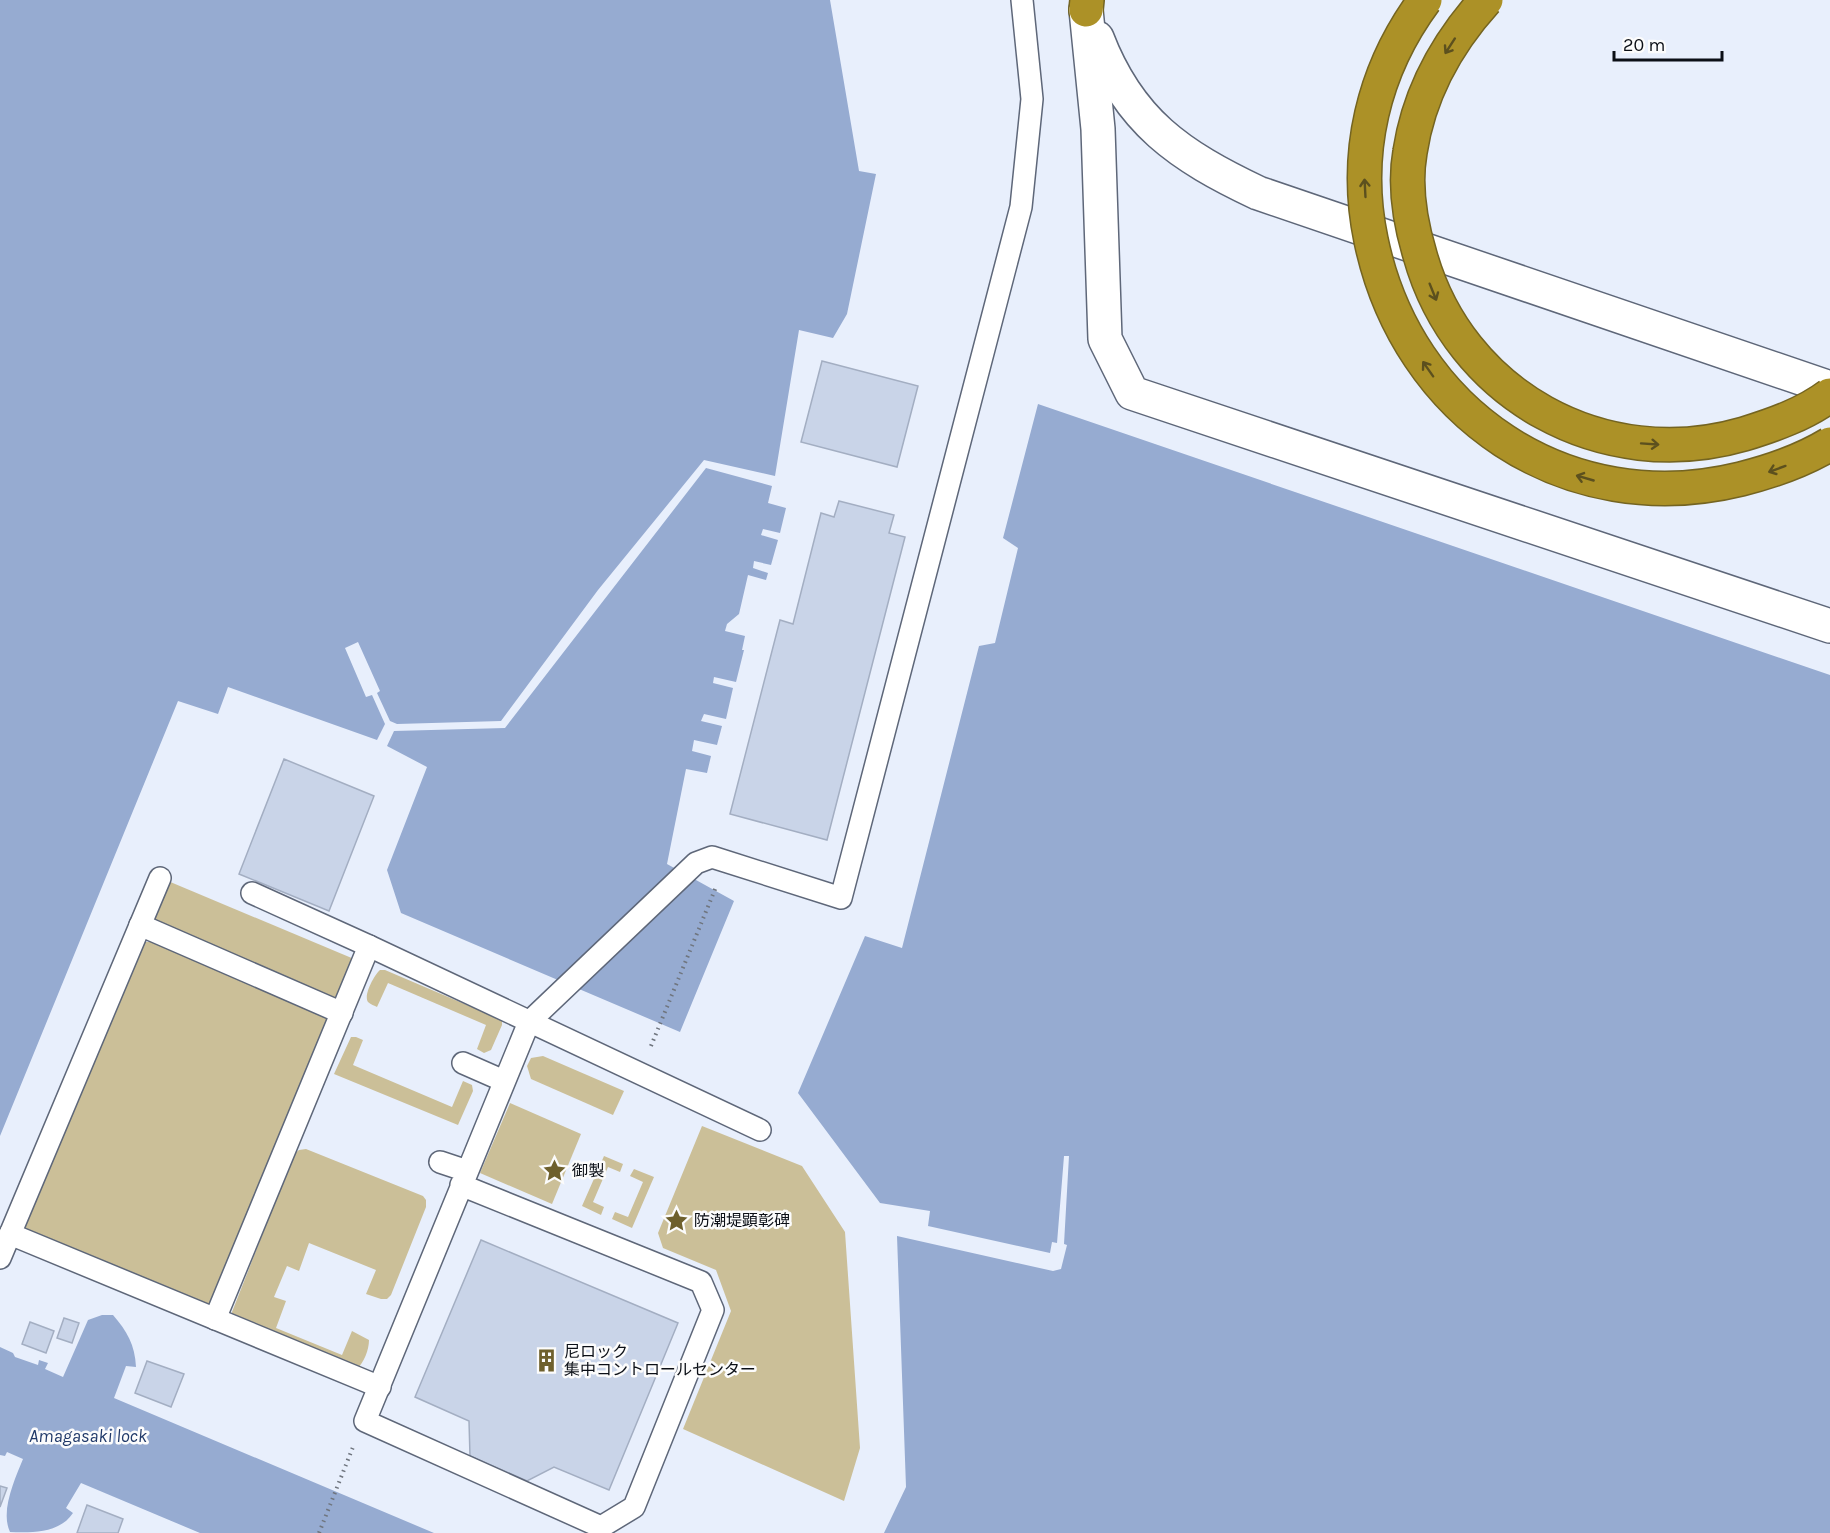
<svg xmlns="http://www.w3.org/2000/svg" width="1830" height="1533" font-family="Karla,'Noto Sans JP',sans-serif">
  <style>
    .green { fill: #cbbf98 }
    .water { fill: #96abd1 }
    .building { fill: #c9d4e8; stroke: #a3aec2; stroke-width: 1.5 }
    .lines { fill: none; stroke-linecap: round; stroke-linejoin: round }
    .service-casing { stroke: #5e6779; stroke-width: 24 }
    .minor-casing { stroke: #5e6779; stroke-width: 36 }
    .motorway-casing { stroke: #746421; stroke-width: 36 }
    .path { stroke: #6f757e; stroke-width: 4; stroke-dasharray: 1.5 4.5; stroke-linecap: butt }
    .service { stroke: #fff; stroke-width: 21 }
    .minor { stroke: #fff; stroke-width: 33 }
    .motorway { stroke: #ac9127; stroke-width: 33 }
    .motorway-bridge-casing { stroke: #746421; stroke-width: 36; stroke-linecap: butt }
    .motorway-bridge { stroke: #ac9127; stroke-width: 33 }
    .oneway { stroke: #5c501e }
    .labels { text-anchor: middle; stroke-width: 5; stroke-linejoin: round; paint-order: stroke }
    .poi-label { font-size: 16px; fill: #0b0f16; stroke: #fcfcfc; text-anchor: start }
    .water-label { font-size: 18px; font-style: italic; fill: #203969; stroke: #fcfcfc }
  </style>
  <rect width="100%" height="100%" fill="#e8effc"/>
  <!-- green -->
  <g class="green">
    <path d="M168 881 354 959 340 992 335 997H329L153 920Z"/>
    <path d="M145 942H151L321 1013 326 1018V1026L213 1300 208 1305 31 1233 26 1228V1223L140 946Z"/>
    <path d="M380 970H385L502 1020V1025L491 1050 484 1053 477 1049 486 1025 388 983 377 1007C375 1006 370 1004 368 1002 363 995 375 974 380 970Z"/>
    <path d="M351 1037H356L363 1040 353 1065 452 1107 463 1081 472 1085 473 1091 458 1125 334 1074Z"/>
    <path d="M543 1056 624 1091 613 1115 531 1079 527 1066 531 1058Z"/>
    <path d="M510 1103 581 1134 552 1204 480 1173Z"/>
    <path d="M702 1126 802 1166 845 1232 860 1448 844 1501 683 1429 731 1311 716 1270 663 1248 658 1233Z"/>
    <path d="M306 1149 423 1196 426 1200V1207L391 1295 387 1299H381L366 1294 376 1270 309 1243 299 1271 287 1266 274 1297 286 1301 276 1328 342 1355 352 1331 369 1340C369 1350 364 1362 357 1369L232 1317V1312L294 1154 299 1150Z"/>
    <path d="M604 1156 623 1164 620 1172 608 1167 593 1202 604 1207 601 1215 582 1206Z"/>
    <path d="M634 1169 654 1177 632 1228 612 1219 615 1212 628 1217 643 1182 630 1176Z"/>
  </g>
  <!-- water -->
  <g class="water">
    <path d="M0 0H830L859 171 876 174 847 314 833 338 799 330 775 476 704 460 598 590 501 721 397 724 390 721 377 693 380 691 358 642 345 648 366 697 372 695 385 724 377 740 228 687 218 714 178 701 0 1136Z"/>
    <path d="M1038 404 1830 675V1533H884L906 1487 897 1236 1053 1271 1061 1269 1067 1245 1064 1244 1069 1156H1064L1057 1243 1052 1242 1050 1253 928 1226 930 1211 880 1203 798 1093 865 936 902 948 979 646 995 643 1018 548 1003 538Z"/>
    <path d="M706 468 772 486 768 503 786 508 780 533 763 529 761 535 778 540 771 565 754 561 753 568 768 573 766 580 748 575 739 614 727 624 725 631 745 636 742 650H744L736 682 714 677 713 683 733 688 726 719 704 714 701 721 722 726 717 745 694 740 692 751 711 756 707 773 686 769 667 864 734 901 680 1032 401 913 387 870 427 767 387 746 394 731 505 728Z"/>
    <path d="M102 1315H113C127 1331 135 1345 136 1367L126 1366 114 1398 434 1533H200L81 1483 66 1508 73 1513C60 1533 32 1533 10 1532 0 1511 15 1479 23 1459L7 1452 5 1456 0 1455V1347L13 1353 15 1357 38 1365 39 1360 48 1363 45 1369 63 1377 88 1320Z"/>
  </g>
  <!-- building -->
  <g class="building">
    <path d="M822 361 918 386 897 467 801 442Z"/>
    <path d="M839 501 894 515 889 533 905 537 827 840 730 814 780 620 793 624 821 513 834 517Z"/>
    <path d="M284 759 374 796 329 911 239 874Z"/>
    <path d="M481 1240 678 1323 609 1490 554 1467 527 1481 470 1456 469 1421 415 1397Z"/>
    <path d="M64 1318 79 1323 72 1343 57 1338Z"/>
    <path d="M30 1322 54 1331 46 1353 22 1344Z"/>
    <path d="M147 1361 184 1374 171 1407 135 1393Z"/>
    <path d="M0 1486 7 1488 0 1507Z"/>
    <path d="M87 1505 123 1519 118 1533H77Z"/>
  </g>
  <g class="lines">
    <defs>
      <g id="service">
        <path d="M252 893 369 946 760 1130"/>
        <path d="M140 925 342 1013"/>
        <path d="M463 1063 504 1081"/>
        <path d="M440 1162 467 1171"/>
        <path d="M461 1185 701 1282 713 1310 634 1507 601 1527 365 1421 529 1022 696 863 712 857 841 898 1021 207 1032 99 1022 0"/>
        <path d="M10 1234 380 1387"/>
        <path d="M0 1258 160 878"/>
        <path d="M215 1319 369 946"/>
      </g>
      <g id="minor">
        <path d="M1086 10 1098 129 1105 339 1132 393 1830 626"/>
        <path d="M1097 38C1129 122 1180 156 1258 193L1830 388"/>
      </g>
      <path id="motorway" d="M1086 10 1087 0"/>
    </defs>
    <!-- service casing -->
    <use href="#service" class="service-casing"/>
    <!-- minor casing -->
    <use href="#minor" class="minor-casing"/>
    <!-- motorway casing -->
    <use href="#motorway" class="motorway-casing"/>
    <!-- path -->
    <g class="path">
      <path d="M651 1046 716 887"/>
      <path d="M319 1533 353 1447"/>
    </g>
    <!-- service -->
    <use href="#service" class="service"/>
    <!-- minor -->
    <use href="#minor" class="minor"/>
    <!-- motorway -->
    <use href="#motorway" class="motorway"/>
    <defs>
      <g id="motorway-bridge">
        <path d="M1425 0C1373 70 1353 154 1371 240 1407 414 1567 522 1741 479 1773 471 1802 461 1830 444"/>
        <path d="M1486 0C1447 43 1419 93 1410 152 1404 186 1410 222 1420 255 1459 395 1603 475 1744 434 1773 425 1805 414 1830 395"/>
      </g>
    </defs>
    <!-- motorway-bridge casing -->
    <use href="#motorway-bridge" class="motorway-bridge-casing"/>
    <!-- motorway-bridge -->
    <use href="#motorway-bridge" class="motorway-bridge"/>
  </g>
  <!-- one-way arrows -->
  <defs><path id="oneway-shaft" d="M-6 0H5M1.5-3L5.5 0L1.5 3" fill="none" stroke-width="1.6" stroke-linecap="round" stroke-linejoin="round" transform="scale(1.5)"/></defs>
  <g class="oneway">
    <use href="#oneway-shaft" transform="translate(1450 46) rotate(123)"/>
    <use href="#oneway-shaft" transform="translate(1365 188) rotate(-93)"/>
    <use href="#oneway-shaft" transform="translate(1433 292) rotate(68)"/>
    <use href="#oneway-shaft" transform="translate(1428 369) rotate(-125)"/>
    <use href="#oneway-shaft" transform="translate(1650 444) rotate(4)"/>
    <use href="#oneway-shaft" transform="translate(1777 469) rotate(160)"/>
    <use href="#oneway-shaft" transform="translate(1585 478) rotate(-164)"/>
  </g>
  <!-- icons -->
  <defs>
    <symbol id="sight-bare" viewBox="-9 -9 18 18"><path d="M0-6L1.8-2.2L6-1.7L2.9 1.2L3.7 5.4L0 3.3L-3.7 5.4L-2.9 1.2L-6-1.7L-1.8-2.2Z" fill="#6e602d" stroke="#fcfcfc" stroke-width="2.5" paint-order="stroke"/></symbol>
    <symbol id="building-bare" viewBox="-9 -9 18 18"><path d="M-4-6H4V6H1V3H-1V6H-4ZM-2.5-4.3h1.7v1.8h-1.7ZM.8-4.3h1.7v1.8H.8ZM-2.5-1h1.7V.8h-1.7ZM.8-1h1.7V.8H.8Z" fill="#6e602d" stroke="#fcfcfc" stroke-width="2.5" paint-order="stroke"/></symbol>
  </defs>
  <g fill-rule="evenodd">
    <use href="#sight-bare" x="538" y="1154" width="33" height="33"/>
    <use href="#sight-bare" x="660" y="1204" width="33" height="33"/>
    <use href="#building-bare" x="530" y="1344" width="33" height="33"/>
  </g>
  <g class="labels">
    <!-- poi labels -->
    <g class="poi-label">
      <text x="572" y="1176">御製</text>
      <text x="694" y="1226">防潮堤顕彰碑</text>
      <text x="564" y="1357">尼ロック<tspan x="564" dy="18">集中コントロールセンター</tspan></text>
    </g>
    <!-- water labels -->
    <g class="water-label">
      <text x="88" y="1442">Amagasaki lock</text>
    </g>
  </g>
  <!-- scale -->
  <path d="M1614 51v9h108v-9" fill="none" stroke="#0b0f16" stroke-width="3"/>
  <text x="1623" y="51" font-size="18" fill="#0b0f16" stroke="#fcfcfc" stroke-width="4.5" paint-order="stroke">20 m</text>
</svg>
